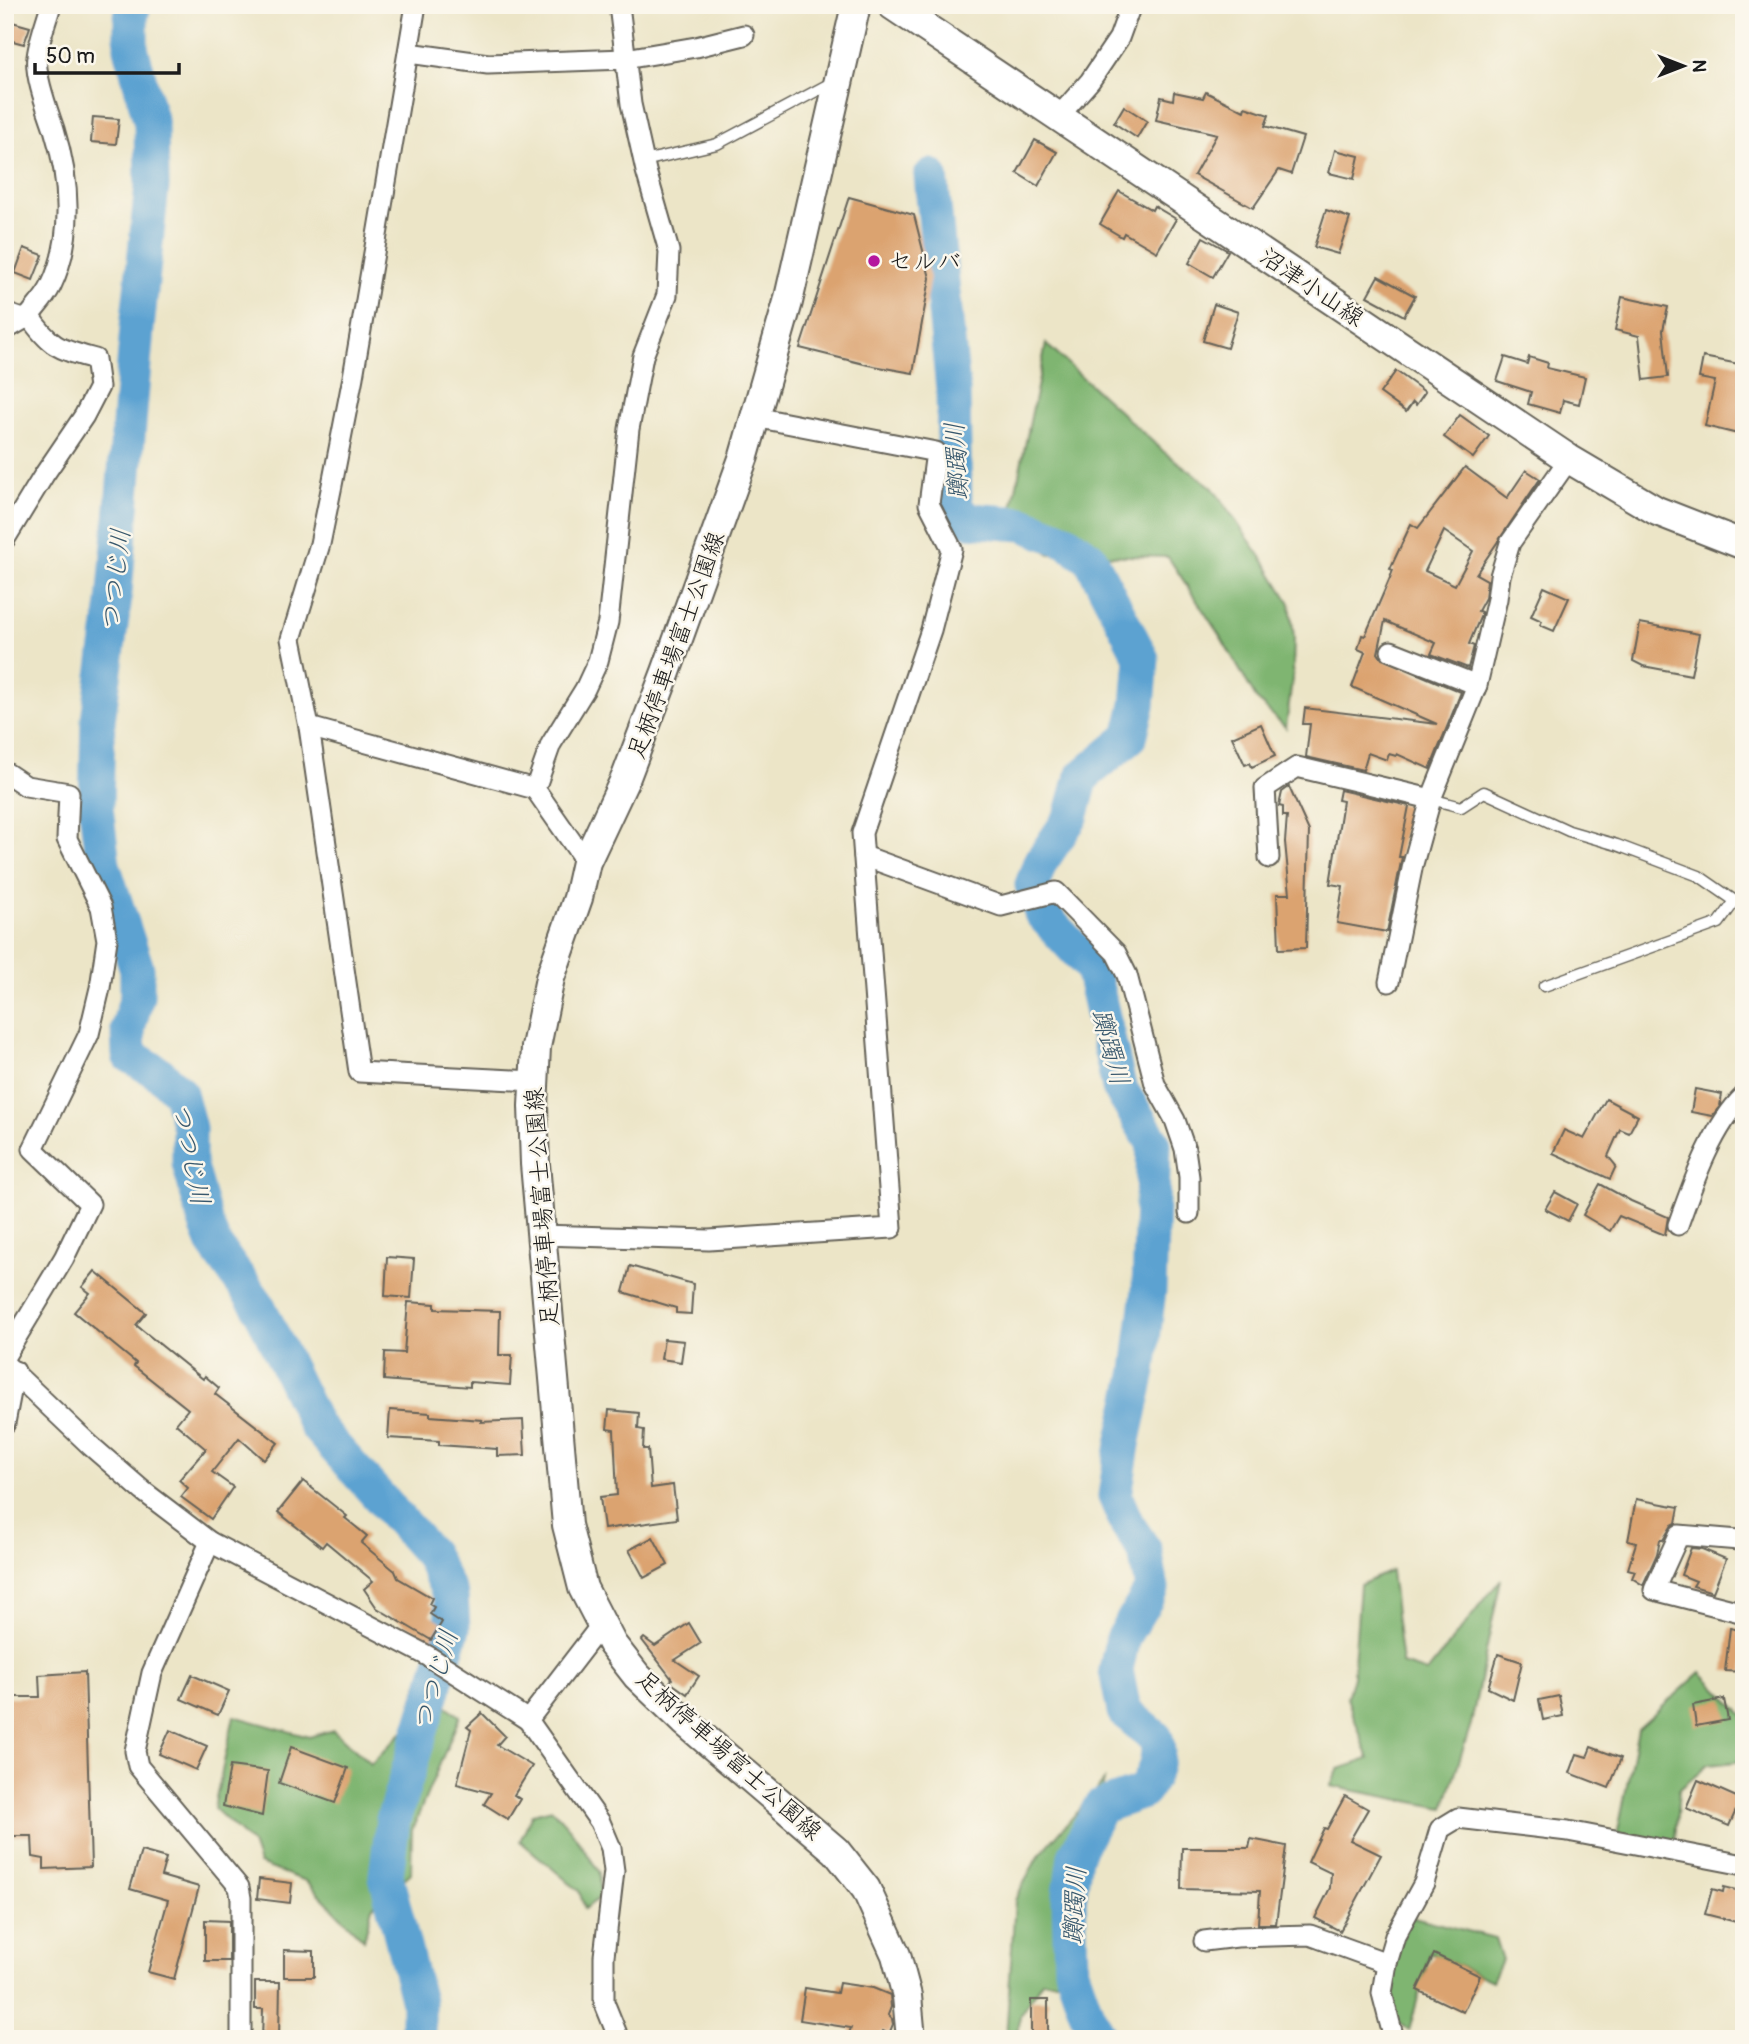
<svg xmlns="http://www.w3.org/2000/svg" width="1749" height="2044" font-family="Pangolin,'Klee One',sans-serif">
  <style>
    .forest { fill: #7fb571; stroke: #4e6846; stroke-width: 2 }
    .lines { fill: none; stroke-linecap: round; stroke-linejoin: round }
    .river { stroke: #5ba2d1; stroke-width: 35 }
    .building { fill: #dba36f; fill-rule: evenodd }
    .service-casing { stroke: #656258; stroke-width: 13 }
    .minor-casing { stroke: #656258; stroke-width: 23 }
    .secondary-casing { stroke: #656258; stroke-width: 32 }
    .service { stroke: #fff; stroke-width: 10 }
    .minor { stroke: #fff; stroke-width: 19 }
    .secondary { stroke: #fff; stroke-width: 28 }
    .poi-dot { fill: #b5179e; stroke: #fbf7ec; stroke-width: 2.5 }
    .labels { text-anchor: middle; stroke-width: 5; stroke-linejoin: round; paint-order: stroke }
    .poi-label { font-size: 24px; fill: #1c1c1c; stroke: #fbf7ec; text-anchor: start }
    .street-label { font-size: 24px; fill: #1c1c1c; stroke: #fbf7ec }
    .water-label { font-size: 26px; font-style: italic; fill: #38586d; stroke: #fbf7ec }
  </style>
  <rect width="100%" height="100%" fill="#fbf7ec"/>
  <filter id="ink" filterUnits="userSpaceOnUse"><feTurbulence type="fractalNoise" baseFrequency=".0143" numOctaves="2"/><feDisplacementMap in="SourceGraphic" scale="14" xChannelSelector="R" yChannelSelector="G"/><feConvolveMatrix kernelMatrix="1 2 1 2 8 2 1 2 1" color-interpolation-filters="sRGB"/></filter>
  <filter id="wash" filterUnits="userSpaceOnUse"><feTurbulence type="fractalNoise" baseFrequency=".00686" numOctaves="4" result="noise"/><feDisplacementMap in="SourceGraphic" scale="28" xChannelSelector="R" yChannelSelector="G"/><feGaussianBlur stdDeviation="1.57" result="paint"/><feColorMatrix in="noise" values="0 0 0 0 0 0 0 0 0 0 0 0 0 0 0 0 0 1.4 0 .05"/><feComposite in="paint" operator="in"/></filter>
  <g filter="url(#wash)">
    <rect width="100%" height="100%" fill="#ece5c7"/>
    <!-- forest -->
    <g class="forest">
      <path d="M1046 344 1164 452 1212 487 1266 564 1290 603 1294 637 1293 672 1286 728 1257 700 1222 639 1168 557 1050 554 1009 523Z"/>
      <path d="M1391 1571 1402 1664 1427 1672 1501 1579 1471 1724 1444 1808 1330 1786 1339 1769 1369 1759 1347 1698 1353 1676 1360 1585Z"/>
      <path d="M1701 1672 1744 1716V1761L1708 1765 1679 1790 1674 1852 1616 1841 1638 1729Z"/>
      <path d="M418 1684 460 1716 412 1830 411 1873 372 1907 364 1940 306 1881 259 1864 252 1844 214 1808 234 1716 309 1737 333 1730 371 1764 405 1729Z"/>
      <path d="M1104 1781 1063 1981H1042L1020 2015 1018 2039H1006L1015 1900 1037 1858Z"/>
      <path d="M552 1809 571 1830 600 1873V1897L585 1909 579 1891 520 1841 532 1814Z"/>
      <path d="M1410 1916 1495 1938 1502 1960 1492 1981 1430 1953 1409 2031 1385 2012 1393 1963Z"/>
    </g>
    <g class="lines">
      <!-- river -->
      <g class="river">
        <path d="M134 5 131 16V48L151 123 152 186 137 328 114 604 98 720 96 808 103 865 137 969V996L128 1028 129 1055 160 1074 180 1093 189 1128V1163L206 1224 214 1244 258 1305 316 1426 430 1554 451 1596 453 1628 393 1820 386 1876 418 2002V2039"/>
        <path d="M931 176 953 389 955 509 969 520 1023 524 1066 541 1090 558 1142 659 1138 705 1130 737 1082 777 1071 817 1040 863 1032 885 1041 913 1092 968 1119 1087 1154 1144 1149 1290 1139 1371 1123 1444 1115 1496 1127 1524 1145 1551 1152 1589 1123 1637 1116 1670 1124 1711 1156 1738C1162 1759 1153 1775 1143 1792L1100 1807 1075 1856 1069 1901 1071 1968 1087 2014 1100 2039"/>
      </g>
    </g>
    <g id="blocks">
      <!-- building -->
      <g class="building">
        <path d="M5 20 30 27 24 44 5 39Z"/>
        <path d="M1174 92 1203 98 1206 92 1244 111 1245 107 1269 115 1265 126 1303 137 1291 174 1279 170 1253 208 1194 175 1217 134 1156 120 1161 97 1173 100Z"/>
        <path d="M1124 106 1147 121 1137 138 1114 123Z"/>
        <path d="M93 117 119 119 116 144 91 142Z"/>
        <path d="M1035 140 1057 152 1038 186 1017 173Z"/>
        <path d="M1335 150 1359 156 1354 179 1329 173Z"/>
        <path d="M1119 191 1152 210 1154 206 1176 219 1157 252 1124 233 1122 237 1100 224Z"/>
        <path d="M849 197 914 215 930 278 913 373 868 365 800 348Z"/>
        <path d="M1326 210 1350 218 1338 254 1314 247Z"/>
        <path d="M1203 237 1228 251 1213 277 1189 263Z"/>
        <path d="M24 248 43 255 33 280 15 273Z"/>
        <path d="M1378 276 1415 296 1404 316 1367 296Z"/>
        <path d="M1622 297 1668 307 1663 330 1668 377 1644 380 1639 336 1615 330Z"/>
        <path d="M1214 304 1238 312 1227 348 1203 341Z"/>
        <path d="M1505 357 1527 364 1529 357 1548 363 1547 368 1585 377 1579 404 1563 400 1560 413 1528 404 1531 392 1497 381Z"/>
        <path d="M1703 357 1744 365V422H1741L1738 434 1705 426 1715 381 1699 378Z"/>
        <path d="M1396 371 1425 392 1416 405 1413 402 1406 412 1380 393Z"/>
        <path d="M1460 415 1489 436 1473 458 1444 437Z"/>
        <path d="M1465 467 1507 498 1526 470 1540 479 1476 574 1487 580 1485 598 1478 611 1481 612V615L1469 644 1474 646 1468 668 1431 654 1436 643 1385 621 1378 653 1382 659 1461 692 1430 769 1397 754 1396 756 1389 754 1387 760 1368 753 1363 770 1306 757 1310 724H1303L1305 708 1437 724 1352 687 1365 652 1358 649 1362 635 1365 636 1390 578 1393 570 1390 569 1411 524 1418 528ZM1444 531 1473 551 1455 585 1425 571Z"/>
        <path d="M1544 587 1569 598 1554 631 1540 625 1542 621 1531 616Z"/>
        <path d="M1640 623 1699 634 1691 675 1643 666 1633 661Z"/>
        <path d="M1261 724 1275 756 1252 767 1250 763 1245 765 1232 737Z"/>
        <path d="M1289 787 1309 831 1306 948 1279 949 1277 894H1290L1285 842 1287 816H1283V807L1279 806 1282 792Z"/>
        <path d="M1340 790 1409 806 1399 857H1402L1387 932 1337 923 1343 886 1330 884 1343 801 1338 800Z"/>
        <path d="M1695 1089 1722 1094 1720 1106 1712 1116 1691 1112Z"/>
        <path d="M1606 1099 1638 1116 1629 1133 1620 1129 1608 1156 1616 1166 1610 1179 1553 1153 1564 1130 1584 1139Z"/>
        <path d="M1600 1184 1631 1201 1668 1217 1665 1235 1619 1216 1610 1231 1583 1215Z"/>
        <path d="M1555 1192 1577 1204 1568 1221 1545 1209Z"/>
        <path d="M387 1257 414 1259 411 1298 385 1296Z"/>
        <path d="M630 1266 693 1284 691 1314 676 1313V1308L623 1292Z"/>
        <path d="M95 1271 146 1313 136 1325 203 1379 205 1376 219 1388 215 1394 278 1443 264 1460 239 1438 212 1472 233 1487 211 1519 181 1497 188 1488 179 1480 206 1449 176 1424 188 1409 134 1366 136 1363 74 1312 90 1293 82 1287Z"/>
        <path d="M408 1302 435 1304V1309L500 1311 499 1355H512L510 1385 470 1382V1387L384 1380 385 1352 404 1353Z"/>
        <path d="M664 1339 684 1341 681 1362 661 1359Z"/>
        <path d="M390 1410 430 1413V1416L482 1420 481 1422 523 1420 525 1455 497 1456V1449L439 1445V1441L388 1438Z"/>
        <path d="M609 1410 639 1413 638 1429 644 1430 643 1449H648L651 1488 673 1485 677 1519 604 1529 600 1497 617 1495 614 1430 607 1429Z"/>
        <path d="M303 1481 347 1516 345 1518 367 1536 361 1543 395 1571 398 1578 432 1598 429 1604 434 1607 430 1614 442 1622 431 1640 377 1608 364 1589 373 1581 326 1542 322 1547 278 1512Z"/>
        <path d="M1636 1499 1679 1507 1676 1523 1672 1525 1663 1540H1660L1657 1554 1643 1585 1632 1578 1635 1571 1628 1569 1636 1543 1628 1541Z"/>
        <path d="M653 1537 668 1565 644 1578 629 1550Z"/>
        <path d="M1691 1548 1702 1549 1726 1559 1713 1592 1693 1586 1696 1581 1681 1575Z"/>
        <path d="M689 1623 701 1643 675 1660 699 1676 687 1694 670 1682 672 1679 642 1640 644 1638 655 1646Z"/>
        <path d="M1730 1628 1744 1631V1672L1725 1671Z"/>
        <path d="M1498 1654 1522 1662 1513 1700 1488 1688Z"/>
        <path d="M85 1672 91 1867 44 1869V1859L33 1857 32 1836H5V1697H40L39 1675Z"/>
        <path d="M192 1675 229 1691 218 1715 181 1699Z"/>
        <path d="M1559 1696 1563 1716 1543 1720 1539 1700Z"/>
        <path d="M1724 1699 1728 1720 1696 1726 1693 1705Z"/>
        <path d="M482 1713 505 1736 497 1745 532 1766 514 1795 520 1799 508 1819 484 1804 491 1793 457 1784 471 1730 467 1727Z"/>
        <path d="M170 1730 207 1746 196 1770 159 1754Z"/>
        <path d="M291 1747 348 1768 335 1803 279 1783Z"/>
        <path d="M1591 1747 1621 1758 1609 1788 1570 1773 1577 1754 1587 1757Z"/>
        <path d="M230 1766 268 1771 262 1816 223 1806Z"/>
        <path d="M1698 1780 1741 1799 1729 1826 1686 1808Z"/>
        <path d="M1345 1796 1368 1809 1350 1840 1381 1855 1340 1931 1315 1918 1330 1888 1331 1873 1308 1862 1324 1828 1327 1829Z"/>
        <path d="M1251 1839 1286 1846 1276 1924H1258L1260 1891 1181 1889 1182 1848H1249Z"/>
        <path d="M141 1851 166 1858 161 1876 199 1887 174 1979 148 1972 168 1900 130 1889Z"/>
        <path d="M259 1879 292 1883 290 1903 257 1899Z"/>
        <path d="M1724 1887 1744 1892V1924L1705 1914 1712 1889 1723 1892Z"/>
        <path d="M205 1920 229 1921V1961H205Z"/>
        <path d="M284 1950 314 1951V1977H284Z"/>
        <path d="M1434 1954 1480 1976 1463 2012 1417 1990Z"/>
        <path d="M255 1982H280L279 2039H262L263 2009H255Z"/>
        <path d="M839 1983 873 1988 890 1995 891 2007 888 2015 892 2019 893 2024 889 2034 883 2031 879 2039H847L851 2028 800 2020 805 1988 837 1993Z"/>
        <rect x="1031" y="2000" width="17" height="39"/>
      </g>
    </g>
  </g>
  <g filter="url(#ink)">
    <use href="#blocks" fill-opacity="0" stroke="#656258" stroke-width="2"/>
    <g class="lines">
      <defs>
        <g id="service">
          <path d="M644 161 717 144 833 82"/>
          <path d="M5 308 28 316"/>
          <path d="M1431 799 1461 807 1484 792 1569 831 1617 845 1699 876 1735 901 1719 923 1544 986"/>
        </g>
        <g id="minor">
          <path d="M416 5 353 377 332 485 320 544 291 639 309 727 359 1072 534 1081"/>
          <path d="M409 53 488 64 625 59 696 47 744 35"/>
          <path d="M1059 116 1090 81 1119 38 1131 5"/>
          <path d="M5 330 29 316"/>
          <path d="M5 539 44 475 84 416 99 387 95 359C59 349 51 348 29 316 36 307 46 297 51 286 74 238 70 180 54 129 48 111 34 75 37 57 39 40 46 22 51 5"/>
          <path d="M1391 651 1477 685"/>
          <path d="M309 727 535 789"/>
          <path d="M5 772 26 786 69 793 67 839 101 907 107 940 100 988 89 1034 33 1149 90 1204 64 1258 5 1356"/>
          <path d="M864 856 1001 906 1056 892 1116 953 1127 975 1155 1084 1175 1120 1185 1149 1189 1177V1213"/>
          <path d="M1269 858 1265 788 1297 767 1431 799"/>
          <path d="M586 862 535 789 551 744 585 689 598 661 608 622 629 429 643 356 667 295 669 251 646 171 631 104 619 5"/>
          <path d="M1389 982 1413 864 1431 799 1477 685 1497 599 1500 576 1510 543 1569 459"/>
          <path d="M1678 1225C1693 1183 1712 1127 1744 1096"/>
          <path d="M541 1235 709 1240 892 1228 862 833 931 630 952 549 929 504 936 452 755 417"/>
          <path d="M5 1364 91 1446 143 1491 210 1542 428 1656 528 1720 601 1625"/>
          <path d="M5 1423 15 1371"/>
          <path d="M1739 1540 1679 1535 1654 1590 1744 1613"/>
          <path d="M210 1542 152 1673 135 1751 138 1766 239 1887 241 1898V2039"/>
          <path d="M528 1720 600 1822 611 1848 614 1871 604 1956V2002L619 2039"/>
          <path d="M1204 1941 1237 1937 1310 1935 1387 1963"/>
          <path d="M1394 2039 1382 1993 1387 1963 1395 1936 1424 1883 1440 1829 1458 1818 1568 1831 1744 1865"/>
        </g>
        <g id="secondary">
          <path d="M856 5 788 302 744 456 666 672 626 777 586 862 578 898 550 978 536 1047 533 1106 535 1164 567 1525 583 1588 612 1644 637 1676 684 1721 836 1851 866 1889 896 1955 907 1996 911 2039"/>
          <path d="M892 5 1569 459 1657 511 1744 545"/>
        </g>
      </defs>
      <!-- service casing -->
      <use href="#service" class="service-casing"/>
      <!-- minor casing -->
      <use href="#minor" class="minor-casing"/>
      <!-- secondary casing -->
      <use href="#secondary" class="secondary-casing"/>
      <!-- service -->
      <use href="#service" class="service"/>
      <!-- minor -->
      <use href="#minor" class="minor"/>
      <!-- secondary -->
      <use href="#secondary" class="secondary"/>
    </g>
  </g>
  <!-- markers -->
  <circle class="poi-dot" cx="874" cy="261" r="7"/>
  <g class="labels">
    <!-- poi labels -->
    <g class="poi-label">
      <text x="888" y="269">セルバ</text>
    </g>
    <!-- street labels -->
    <g class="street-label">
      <text transform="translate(1312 287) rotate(34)" y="8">沼津小山線</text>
      <text transform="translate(676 645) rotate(-70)" y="8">足柄停車場富士公園線</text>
      <text transform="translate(542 1207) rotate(-94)" y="8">足柄停車場富士公園線</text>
      <text transform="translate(729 1755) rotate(42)" y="8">足柄停車場富士公園線</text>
    </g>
    <!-- water labels -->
    <g class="water-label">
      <text transform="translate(956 461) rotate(-93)" y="9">躑躅川</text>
      <text transform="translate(115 580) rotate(-84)" y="9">つつじ川</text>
      <text transform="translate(1111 1047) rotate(75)" y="9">躑躅川</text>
      <text transform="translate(191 1154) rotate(78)" y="9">つつじ川</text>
      <text transform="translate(435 1680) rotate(-74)" y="9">つつじ川</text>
      <text transform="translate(1074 1905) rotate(-87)" y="9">躑躅川</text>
    </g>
  </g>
  <!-- margin -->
  <rect width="1749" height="2044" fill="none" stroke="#fbf7ec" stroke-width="28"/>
  <!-- north arrow -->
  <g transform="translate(1683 66) rotate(90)" stroke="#fbf7ec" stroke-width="5" paint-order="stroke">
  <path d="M0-5L12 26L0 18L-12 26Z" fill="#1c1c1c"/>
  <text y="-10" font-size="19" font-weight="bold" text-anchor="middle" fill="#1c1c1c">N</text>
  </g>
  <!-- scale -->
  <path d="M35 63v10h144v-10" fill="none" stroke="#1c1c1c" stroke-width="3.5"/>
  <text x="46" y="63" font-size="21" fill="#1c1c1c" stroke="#fbf7ec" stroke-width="5" paint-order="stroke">50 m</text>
</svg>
